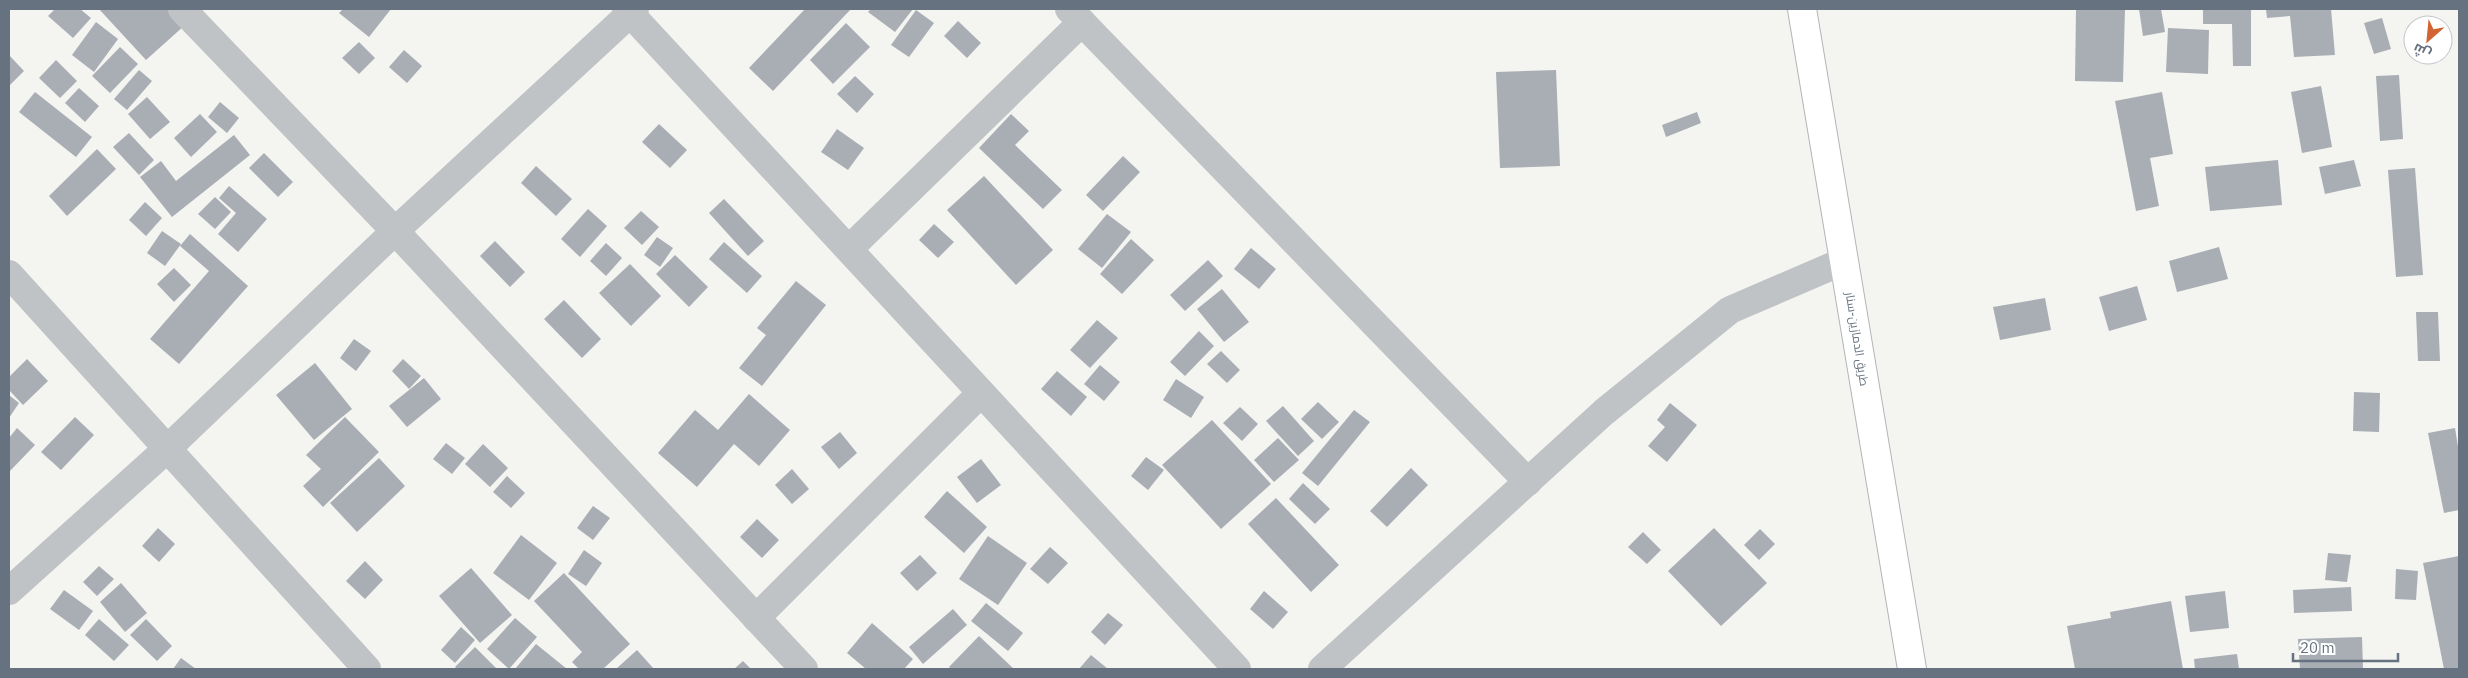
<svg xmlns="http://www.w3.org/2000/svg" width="2468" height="678" font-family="'IBM Plex Sans',Cairo,sans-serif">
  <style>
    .building { fill: #a9aeb4 }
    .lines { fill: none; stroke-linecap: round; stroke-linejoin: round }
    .highway-casing { stroke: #b2b5b8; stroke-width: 30 }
    .minor { stroke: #c0c3c6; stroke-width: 28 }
    .highway { stroke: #fff; stroke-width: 28 }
    .labels { text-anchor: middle; stroke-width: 5; stroke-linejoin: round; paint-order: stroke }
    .street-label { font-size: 12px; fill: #66727f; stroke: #fff }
  </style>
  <rect width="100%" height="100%" fill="#f4f4f1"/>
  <!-- building -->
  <g class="building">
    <path d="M55 9H80L91 18 73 38 48 16Z"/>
    <path d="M99 9H171L185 25 146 60Z"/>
    <path d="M343 9H391L369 37 339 13Z"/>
    <path d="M805 9H851L773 91 749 68Z"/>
    <path d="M871 9H913L895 32 868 12Z"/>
    <path d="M2076 9H2125L2123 82 2075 81Z"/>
    <path d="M2139 9H2161L2165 32 2143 36Z"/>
    <path d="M2203 9H2251V66H2233L2232 24H2203Z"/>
    <path d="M2266 9H2331L2335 55 2294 57 2290 16 2267 18Z"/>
    <path d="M916 10 934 23 909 57 891 45Z"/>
    <path d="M2382 18 2391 49 2374 54 2364 23Z"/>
    <path d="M958 21 981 43 967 58 944 36Z"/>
    <path d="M96 22 118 39 94 72 72 55Z"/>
    <path d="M846 23 870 47 833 84 810 60Z"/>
    <path d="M2168 28 2209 30 2208 74 2166 72Z"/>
    <path d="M359 42 375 58 359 74 342 58Z"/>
    <path d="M120 47 138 64 110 93 92 76Z"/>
    <path d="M404 50 422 66 407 83 389 67Z"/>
    <path d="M9 55 24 71 9 86Z"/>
    <path d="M56 60 77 81 60 98 39 78Z"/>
    <path d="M139 70 152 81 127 110 114 99Z"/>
    <path d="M1556 70 1560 166 1500 168 1496 72Z"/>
    <path d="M2399 75 2403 139 2380 141 2376 76Z"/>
    <path d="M855 76 874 94 857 113 837 94Z"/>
    <path d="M2321 86 2332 147 2302 153 2291 92Z"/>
    <path d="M79 88 99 106 85 122 65 103Z"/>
    <path d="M35 92 92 137 76 157 19 112Z"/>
    <path d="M2162 92 2173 154 2150 158 2159 206 2136 211 2115 101Z"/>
    <path d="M147 97 170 122 150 139 128 114Z"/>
    <path d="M220 102 239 118 227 133 208 117Z"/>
    <path d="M1697 112 1701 123 1666 137 1662 125Z"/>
    <path d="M200 114 217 132 191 157 174 138Z"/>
    <path d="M1011 114 1029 131 1015 145 1062 190 1043 209 979 148Z"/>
    <path d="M659 124 687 150 670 168 642 142Z"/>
    <path d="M837 129 864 148 848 170 821 152Z"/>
    <path d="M129 133 154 160 139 175 113 147Z"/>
    <path d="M234 135 250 155 172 217 140 177 161 161 176 181Z"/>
    <path d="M97 149 116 169 67 216 49 196Z"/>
    <path d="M264 153 293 182 278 197 249 168Z"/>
    <path d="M1123 156 1140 172 1103 211 1086 195Z"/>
    <path d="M2278 160 2282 205 2210 211 2205 167Z"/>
    <path d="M2354 160 2361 186 2325 194 2319 167Z"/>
    <path d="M536 166 572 199 556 216 521 183Z"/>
    <path d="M2415 168 2423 275 2396 277 2388 170Z"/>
    <path d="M984 176 1053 250 1016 285 947 210Z"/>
    <path d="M229 186 267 219 238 252 218 234 236 213 219 198Z"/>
    <path d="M215 197 231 212 215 229 198 214Z"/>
    <path d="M724 199 764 241 748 256 709 213Z"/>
    <path d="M145 202 162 218 146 236 129 220Z"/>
    <path d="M588 209 607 226 580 257 561 239Z"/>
    <path d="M641 211 659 227 642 245 624 228Z"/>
    <path d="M1107 214 1131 232 1102 268 1078 249Z"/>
    <path d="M934 224 954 242 938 258 919 240Z"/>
    <path d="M162 231 181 244 165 266 147 253Z"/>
    <path d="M190 234 248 286 179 364 150 339 209 271 180 246Z"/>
    <path d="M657 237 673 248 660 267 644 255Z"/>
    <path d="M1131 239 1154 260 1122 294 1100 274Z"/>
    <path d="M495 241 525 272 510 287 480 256Z"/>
    <path d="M724 242 762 276 747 293 709 259Z"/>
    <path d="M606 243 622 258 606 276 590 261Z"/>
    <path d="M2219 247 2228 279 2177 292 2169 261Z"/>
    <path d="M1251 248 1276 269 1259 289 1234 269Z"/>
    <path d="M675 255 708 287 689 307 656 274Z"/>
    <path d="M1208 260 1223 276 1185 311 1170 295Z"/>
    <path d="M630 264 661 296 631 326 599 293Z"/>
    <path d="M174 268 191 285 174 302 157 284Z"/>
    <path d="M796 281 826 305 762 386 739 368 766 335 757 328Z"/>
    <path d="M2137 286 2147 320 2109 331 2099 297Z"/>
    <path d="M1222 289 1249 322 1224 342 1197 309Z"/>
    <path d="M2045 298 2051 330 2000 340 1993 307Z"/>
    <path d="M564 300 601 339 582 358 544 319Z"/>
    <path d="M2416 312H2438L2440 361H2418Z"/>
    <path d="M1097 320 1118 338 1090 368 1070 350Z"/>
    <path d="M1199 331 1214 346 1185 376 1170 362Z"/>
    <path d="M354 339 371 351 356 371 340 358Z"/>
    <path d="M1221 351 1240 370 1227 383 1207 364Z"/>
    <path d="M27 359 48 381 23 405 9 390V377Z"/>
    <path d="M403 359 421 376 409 389 392 371Z"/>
    <path d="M315 363 352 409 314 440 276 395Z"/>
    <path d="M1100 365 1120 382 1104 401 1084 384Z"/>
    <path d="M1057 371 1087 397 1071 416 1041 389Z"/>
    <path d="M424 378 441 399 407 427 389 406Z"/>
    <path d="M1176 379 1204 397 1191 418 1163 400Z"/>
    <path d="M2354 392 2380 393 2379 432 2353 431Z"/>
    <path d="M749 394 790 430 759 466 734 444 697 487 658 453 695 410 718 430Z"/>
    <path d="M9 395 19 403 9 418Z"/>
    <path d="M1318 402 1339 422 1322 439 1301 419Z"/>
    <path d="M1670 403 1697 425 1667 462 1648 446 1665 427 1657 420Z"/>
    <path d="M1283 406 1314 441 1298 456 1266 421Z"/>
    <path d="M1240 407 1258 424 1242 441 1223 423Z"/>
    <path d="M1354 410 1370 422 1318 486 1302 473Z"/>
    <path d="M75 417 94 435 61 470 41 452Z"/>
    <path d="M345 417 379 452 323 507 303 486 321 469 306 455Z"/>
    <path d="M1212 420 1271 484 1221 529 1162 465Z"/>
    <path d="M17 428 35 445 9 472V438Z"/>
    <path d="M2455 428 2459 453V510L2444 513 2428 433Z"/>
    <path d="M840 432 857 453 839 469 821 447Z"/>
    <path d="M1278 438 1299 460 1274 482 1254 460Z"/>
    <path d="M446 443 465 458 452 474 433 459Z"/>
    <path d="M483 444 508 468 490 487 465 464Z"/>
    <path d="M1146 457 1164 470 1148 490 1131 476Z"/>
    <path d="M379 458 405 486 357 532 330 503Z"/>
    <path d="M981 459 1001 485 977 503 957 477Z"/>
    <path d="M1411 468 1428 485 1387 527 1370 511Z"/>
    <path d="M792 469 809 489 792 504 775 485Z"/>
    <path d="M507 476 525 493 511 508 493 492Z"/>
    <path d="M1303 483 1330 509 1315 524 1289 499Z"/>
    <path d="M947 491 987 527 964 553 924 517Z"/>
    <path d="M1276 498 1339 565 1311 592 1248 524Z"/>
    <path d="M593 506 610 518 593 540 577 528Z"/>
    <path d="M757 519 779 540 762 558 740 537Z"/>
    <path d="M158 528 175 544 159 562 142 546Z"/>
    <path d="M1714 528 1767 583 1721 626 1668 571Z"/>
    <path d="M1760 529 1775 544 1759 560 1744 545Z"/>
    <path d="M1643 532 1661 550 1647 564 1628 547Z"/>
    <path d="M521 535 557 563 529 600 493 573Z"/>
    <path d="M988 536 1027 563 998 605 959 579Z"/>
    <path d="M1050 547 1068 563 1048 584 1030 569Z"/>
    <path d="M584 550 602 563 586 586 568 574Z"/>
    <path d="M2328 553 2351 555 2347 582 2325 580Z"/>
    <path d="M920 555 937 573 917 591 900 573Z"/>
    <path d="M2459 556V669H2444L2423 563Z"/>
    <path d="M365 561 383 580 365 599 346 581Z"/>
    <path d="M99 566 114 579 97 596 83 582Z"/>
    <path d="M471 568 512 615 480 643 439 596Z"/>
    <path d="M2396 569 2418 571 2416 600 2395 599Z"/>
    <path d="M564 573 630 644 603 669H579L572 662 582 652 534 601Z"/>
    <path d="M121 583 147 613 125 632 100 602Z"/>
    <path d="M2351 587 2352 611 2294 613 2293 590Z"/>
    <path d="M64 590 93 611 79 630 50 609Z"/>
    <path d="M1264 591 1288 612 1273 629 1250 609Z"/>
    <path d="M2225 591 2229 628 2190 632 2185 596Z"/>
    <path d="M2171 601 2183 669H2075L2067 626 2111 618 2110 612Z"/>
    <path d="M986 603 1023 633 1008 651 971 621Z"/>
    <path d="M953 609 967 625 923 664 909 647Z"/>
    <path d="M1108 613 1123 625 1105 645 1091 632Z"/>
    <path d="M515 618 537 637 509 669 487 649Z"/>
    <path d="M99 619 129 645 114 661 85 635Z"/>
    <path d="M146 619 172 646 157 661 130 635Z"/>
    <path d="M872 623 913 659 904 669H866L847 653Z"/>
    <path d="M461 627 475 640 455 663 441 650Z"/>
    <path d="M979 636 1014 669H951L949 667Z"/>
    <path d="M2362 637 2363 669H2300L2298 639Z"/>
    <path d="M536 644 567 669H515Z"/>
    <path d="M475 647 497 669H457L455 667Z"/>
    <path d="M637 650 654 669H616Z"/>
    <path d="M2237 654 2239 669H2195L2194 659Z"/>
    <path d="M1091 655 1108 669H1079Z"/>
    <path d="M181 658 196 669H173Z"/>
    <path d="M743 661 751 669H734Z"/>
  </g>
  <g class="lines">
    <defs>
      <path id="highway" d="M1802 9 1912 669"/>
    </defs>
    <!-- highway casing -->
    <use href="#highway" class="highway-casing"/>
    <!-- minor -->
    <g class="minor">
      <path d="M182 9 395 231 804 669"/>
      <path d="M626 9 1237 669"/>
      <path d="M1069 9 1528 482"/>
      <path d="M849 249 1082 22"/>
      <path d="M9 274 367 669"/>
      <path d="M9 591 167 449 395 231 635 9"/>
      <path d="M756 618 981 393"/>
      <path d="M1322 669 1604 412 1730 310 1844 261"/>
    </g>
    <!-- highway -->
    <use href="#highway" class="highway"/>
  </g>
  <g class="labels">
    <!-- street labels -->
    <g class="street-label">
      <text transform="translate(1857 339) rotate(81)" y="4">طريق الدمازين-سنار</text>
    </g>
  </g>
  <!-- border -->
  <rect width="2468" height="678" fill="none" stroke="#66727f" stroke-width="20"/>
  <!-- north arrow -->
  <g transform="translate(2428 40) rotate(207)"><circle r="24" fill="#ffffff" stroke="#c2c7cc"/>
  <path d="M0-4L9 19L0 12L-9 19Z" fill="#d26333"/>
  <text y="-8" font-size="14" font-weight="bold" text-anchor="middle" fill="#66727f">ش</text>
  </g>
  <!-- scale -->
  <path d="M2293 653v8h105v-8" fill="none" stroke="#66727f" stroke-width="2.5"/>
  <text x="2300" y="653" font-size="15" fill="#66727f" stroke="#ffffff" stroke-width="4" paint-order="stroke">20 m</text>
</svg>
